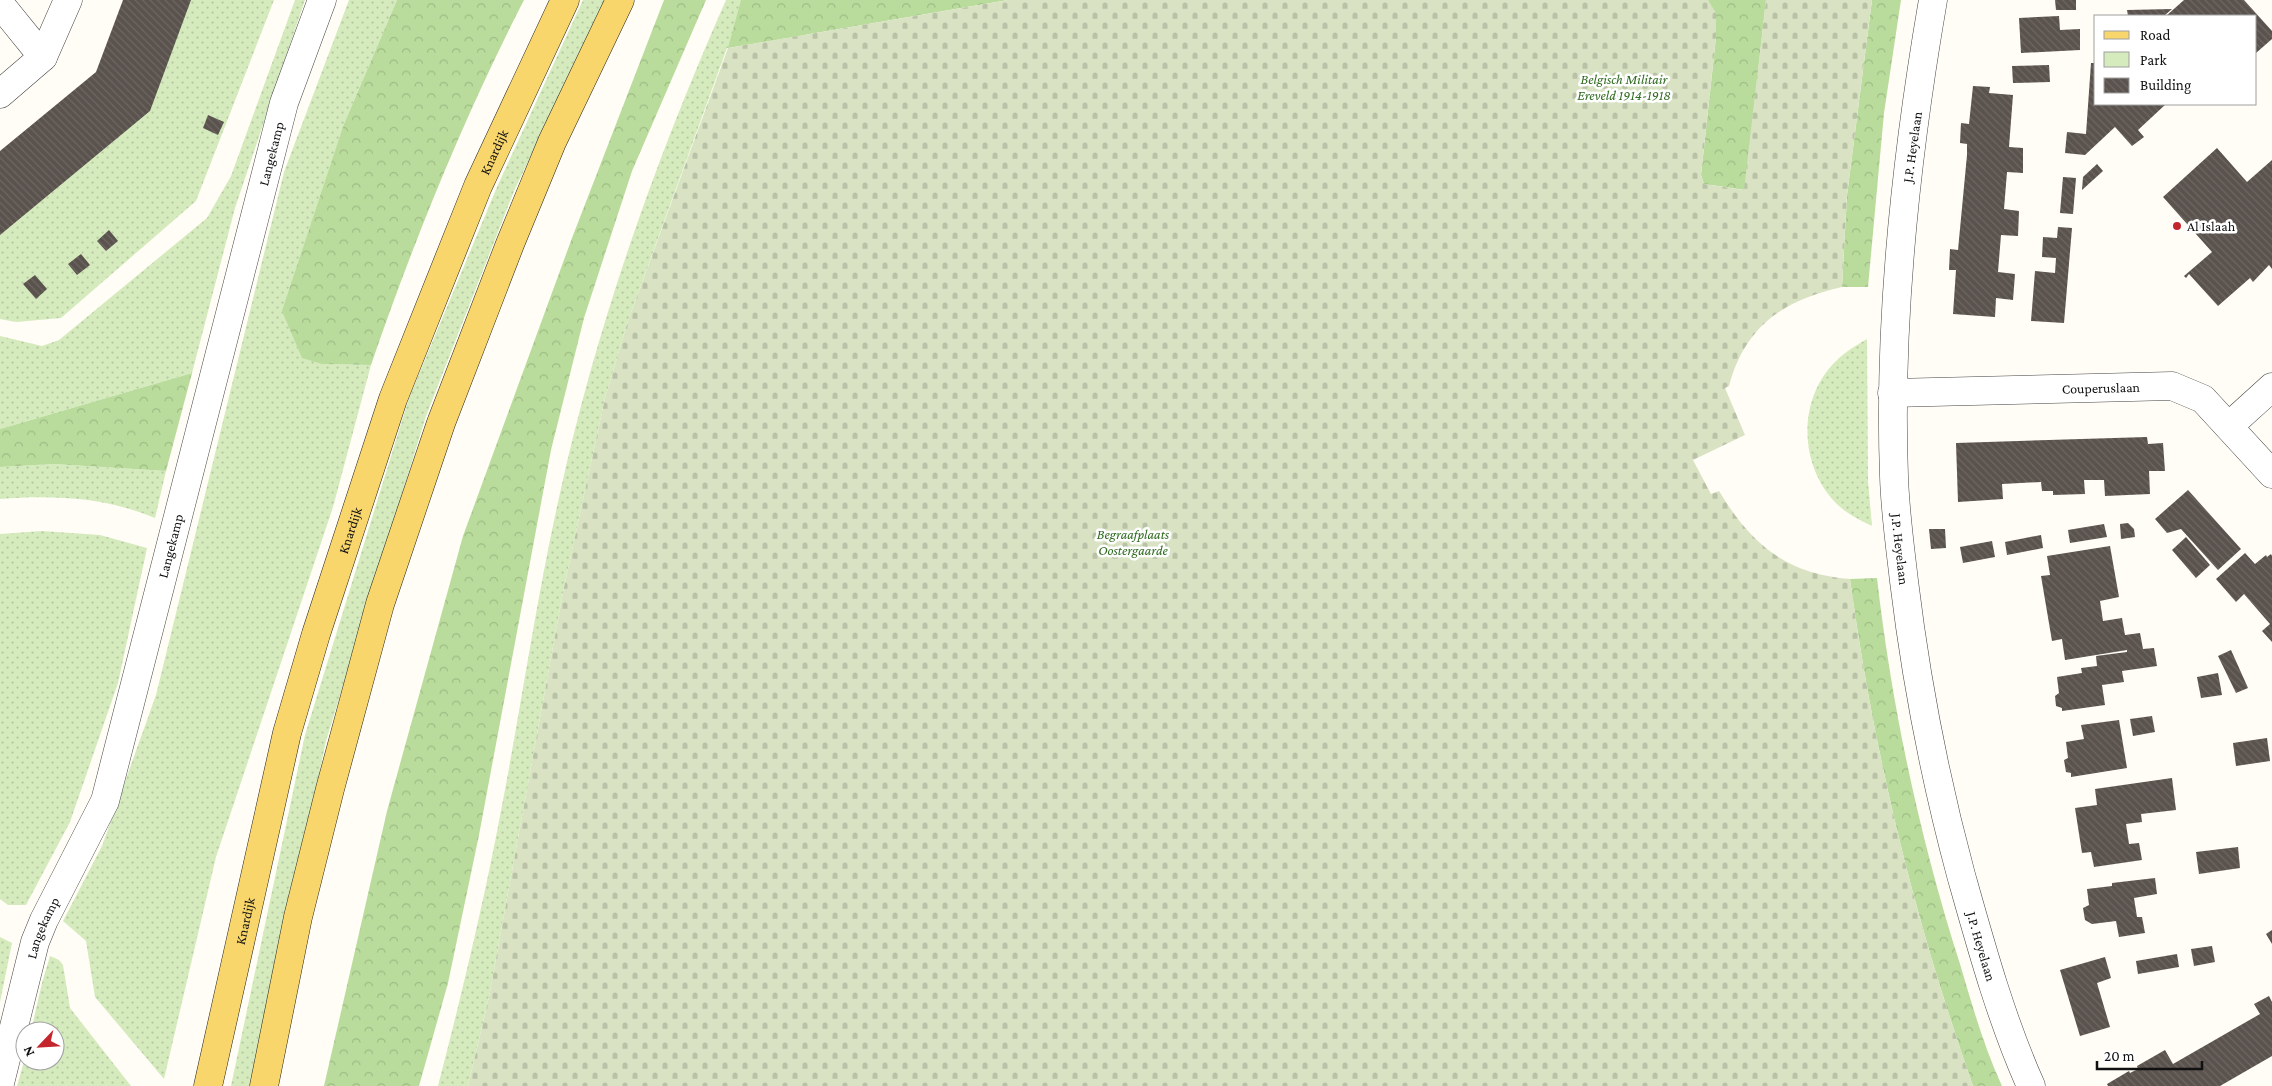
<svg xmlns="http://www.w3.org/2000/svg" width="2272" height="1086" font-family="'Crimson Pro',serif">
  <style>
    .green { fill: url(#green-dots) }
    .forest { fill: url(#forest-crowns) }
    .cemetery { fill: url(#cemetery-stones) }
    .building { fill: url(#building-back-hatch) }
    .lines { fill: none; stroke-linecap: round; stroke-linejoin: round }
    .street-casing { stroke: #444; stroke-width: 29 }
    .primary-casing { stroke: #222; stroke-width: 29 }
    .street { stroke: #fff; stroke-width: 28 }
    .primary { stroke: #f9d66b; stroke-width: 28 }
    .poi-dot { fill: #c4262e; stroke: #fff; stroke-width: 2 }
    .labels { text-anchor: middle; stroke-width: 5; stroke-linejoin: round; paint-order: stroke }
    .park-label { font-size: 14px; font-style: italic; fill: #2f6b1f; stroke: #fff }
    .street-label { font-size: 14px; fill: #111; stroke: #fff }
    .poi-label { font-size: 14px; fill: #111; stroke: #fff; text-anchor: start }
  </style>
  <defs>
    <pattern id="green-dots" width="8" height="8" patternUnits="userSpaceOnUse" patternTransform="scale(1.25)"><rect width="8" height="8" fill="#d5ebbd"/><path d="M2 2h.1M6 6h.1" fill="none" stroke="#b6c8a1" stroke-width="1.8" stroke-linecap="round"/></pattern>
    <pattern id="forest-crowns" width="20" height="18" patternUnits="userSpaceOnUse" patternTransform="scale(1.25)"><rect width="20" height="18" fill="#b9dc9c"/><path d="M2 6a3 3 0 1 1 6 0M12 15a3 3 0 1 1 6 0" fill="none" stroke="#9ebc85"/></pattern>
    <pattern id="cemetery-stones" width="16" height="16" patternUnits="userSpaceOnUse" patternTransform="scale(1.25)"><rect width="16" height="16" fill="#d9e3c4"/><path d="M2 7V4a2 2 0 0 1 4 0v3zM10 15v-3a2 2 0 0 1 4 0v3z" fill="#b9c2a7"/></pattern>
    <pattern id="building-back-hatch" width="6" height="6" patternUnits="userSpaceOnUse" patternTransform="scale(1.25)"><rect width="6" height="6" fill="#5a524d"/><path d="M-1 5l2 2M0 0l6 6M5-1l2 2" fill="none" stroke="#6d6662"/></pattern>
  </defs>
  <rect width="100%" height="100%" fill="#fffdf5"/>
  <!-- green -->
  <g class="green">
    <path d="M180 0H274L196 201 61 318 16 322 0 319V233Z"/>
    <path d="M295 0H305L235 208 192 373 0 429V336L42 346 59 340 207 218 231 176Z"/>
    <path d="M349 0H397L344 124 322 364 371 365 333 507 216 857 164 1079 95 997 86 941 63 921 102 846 156 695 284 172Z"/>
    <path d="M583 0H605L514 191 426 416 326 741 253 1086H231L305 735 409 398 497 187Z"/>
    <path d="M726 0H800L806 35 727 48 628 321 605 398 563 592 489 997 468 1086H438C461 997 483 906 500 816 521 708 536 600 560 493 597 324 656 158 726 0Z"/>
    <path d="M1867 339 1868 481 1872 526C1860 520 1849 515 1839 506 1799 469 1796 400 1836 361 1845 352 1855 346 1867 339Z"/>
    <path d="M54 464 166 471 155 518C105 497 53 495 0 499V467Z"/>
    <path d="M42 531 100 535 147 548 118 683 70 822 26 905H8L0 899V534Z"/>
    <path d="M0 937 12 943 0 1002Z"/>
    <path d="M50 956 59 960 63 965 70 1008 131 1086H17L25 1058V1061H55V1031H31L42 983Z"/>
  </g>
  <!-- forest -->
  <g class="forest">
    <path d="M397 0H524C464 117 414 240 371 365L322 364 302 358 282 311 344 124Z"/>
    <path d="M664 0H706L632 171 584 318 551 450 479 835 448 983 419 1086H324L387 811 463 536 572 238Z"/>
    <path d="M741 0H1008L728 48Z"/>
    <path d="M1708 0H1766L1745 190 1704 184 1701 175 1716 37Z"/>
    <path d="M1872 0H1901L1884 113 1868 287H1842L1847 195Z"/>
    <path d="M192 373 166 471 54 464 0 467V429Z"/>
    <path d="M1877 578C1892 709 1920 839 1960 964 1972 1005 1984 1047 2002 1086H1973C1914 918 1874 755 1850 579Z"/>
  </g>
  <!-- cemetery -->
  <path class="cemetery" d="M1008 0H1708L1716 13V37L1701 175 1704 184 1744 190 1766 0H1872L1847 195 1842 287C1784 300 1745 326 1729 386L1725 388 1745 435 1693 460 1711 494 1719 491C1751 544 1786 574 1850 579 1874 755 1914 918 1973 1086H468L489 997 563 592 605 398 628 321 728 48Z"/>
  <!-- building -->
  <g class="building">
    <path d="M123 0H191L150 111 0 235V151L96 72Z"/>
    <path d="M2055 0H2076V10H2056Z"/>
    <path d="M2184 0H2244L2272 31V39L2256 53V16H2166Z"/>
    <path d="M2172 9 2164 16H2128L2127 10Z"/>
    <path d="M2059 16 2060 30 2080 29V50L2021 53 2019 18Z"/>
    <path d="M2091 63H2096V104H2166L2138 130 2144 137 2132 146 2115 127 2085 155 2065 153 2067 132 2086 134Z"/>
    <path d="M2049 65 2050 82 2013 83 2012 66Z"/>
    <path d="M1973 86 1990 87 1989 93 2013 95 2009 147 2023 148V173L2007 172 2004 209 2019 211 2018 236 2001 235 1998 272 2015 274 2013 300 1996 298 1995 317 1953 314 1956 270H1949L1950 249 1958 250 1967 155V144L1960 143 1961 123 1969 124Z"/>
    <path d="M208 115 224 122 218 135 203 128Z"/>
    <path d="M2217 148 2247 182 2272 160V269L2269 265 2253 282 2250 278 2218 306 2189 274 2186 278 2184 276 2212 252 2163 197Z"/>
    <path d="M2097 164 2103 171 2082 190 2083 177Z"/>
    <path d="M2063 177 2076 178 2073 214 2060 213Z"/>
    <path d="M2058 227 2072 228 2064 323 2031 321 2035 271 2055 273 2056 258 2042 257 2043 237 2057 238Z"/>
    <path d="M109 230 118 241 106 251 97 241Z"/>
    <path d="M81 254 90 265 77 275 68 264Z"/>
    <path d="M35 275 47 289 36 299 23 284Z"/>
    <path d="M2147 437 2148 444 2163 443 2165 471H2149L2150 494 2105 496 2104 480H2084L2085 494 2053 495V491H2042L2041 482 2002 484 2003 499 1958 502 1956 443Z"/>
    <path d="M2188 490 2241 549 2218 570 2181 529 2167 533 2155 519Z"/>
    <path d="M2128 523 2134 529 2135 537 2121 539 2120 524Z"/>
    <path d="M2104 524 2107 537 2070 543 2068 530Z"/>
    <path d="M1929 529H1945L1946 548 1931 549Z"/>
    <path d="M2041 535 2043 548 2007 555 2005 542Z"/>
    <path d="M2186 537 2210 565 2196 578 2172 550Z"/>
    <path d="M1992 541 1995 557 1963 563 1960 547Z"/>
    <path d="M2110 546 2119 597 2100 601 2103 621 2122 618 2125 635 2140 633 2143 649 2154 648 2157 666 2122 671 2124 682 2102 685 2105 705 2062 711V708L2056 706 2055 696 2059 693 2057 677 2082 673 2081 668 2097 666 2096 656 2127 652V650L2065 660 2062 639 2052 641 2041 576 2050 575 2047 556Z"/>
    <path d="M2245 553 2255 564 2266 555 2267 557 2271 554 2272 556V642L2262 631 2270 624 2244 594 2236 602 2216 579Z"/>
    <path d="M2231 650 2248 688 2236 693 2218 656Z"/>
    <path d="M2218 673 2222 695 2201 698 2197 677Z"/>
    <path d="M2152 716 2155 732 2133 736 2130 719Z"/>
    <path d="M2119 720 2127 768 2071 777V773L2066 772 2064 760 2068 758 2066 742 2084 739 2081 725Z"/>
    <path d="M2267 738 2270 761 2236 766 2233 743Z"/>
    <path d="M2172 778 2176 810 2141 814 2142 822 2126 824 2129 844 2139 843 2142 860 2094 867 2091 852 2082 853 2075 808 2097 805 2095 789Z"/>
    <path d="M2238 847 2240 868 2199 874 2196 852Z"/>
    <path d="M2155 878 2157 894 2134 898 2137 917H2142L2145 933 2119 937 2116 921 2092 924 2085 920 2083 908 2089 905 2087 889 2112 886V883Z"/>
    <path d="M2272 930V944L2266 934Z"/>
    <path d="M2212 946 2215 962 2194 966 2191 949Z"/>
    <path d="M2177 954 2179 967 2138 974 2136 961Z"/>
    <path d="M2105 957 2111 978 2097 983 2110 1027 2080 1036 2060 970Z"/>
    <path d="M2269 996 2272 1002V1056L2220 1086H2108L2107 1084 2129 1071 2130 1073 2138 1069 2137 1066 2165 1050 2173 1064 2260 1014 2254 1004Z"/>
  </g>
  <g class="lines">
    <defs>
      <g id="street">
        <path id="s1" d="M1933 0C1906 156 1888 317 1894 476 1895 511 1900 546 1904 581 1916 680 1935 779 1961 875 1981 946 2001 1019 2031 1086"/>
        <path d="M0 4 43 57"/>
        <path d="M0 94 43 57 68 0"/>
        <path id="s2" d="M1892 393 2172 386 2203 399 2272 474"/>
        <path d="M2229 426 2272 387"/>
        <path id="s3" d="M0 1083 35 942 44 920 105 801 284 103 322 0"/>
      </g>
      <g id="primary">
        <path id="s4" d="M208 1086 287 733 316 634 393 399 478 186 565 0"/>
        <path d="M264 1086 298 917 330 789 380 604 441 423 510 244 552 142 620 0"/>
      </g>
    </defs>
    <!-- street casing -->
    <use href="#street" class="street-casing"/>
    <!-- primary casing -->
    <use href="#primary" class="primary-casing"/>
    <!-- street -->
    <use href="#street" class="street"/>
    <!-- primary -->
    <use href="#primary" class="primary"/>
  </g>
  <!-- markers -->
  <circle class="poi-dot" cx="2177" cy="226" r="5"/>
  <g class="labels">
    <!-- park labels -->
    <g class="park-label">
      <text x="1624" y="84">Belgisch Militair<tspan x="1624" dy="16">Ereveld 1914-1918</tspan></text>
      <text x="1133" y="539">Begraafplaats<tspan x="1133" dy="16">Oostergaarde</tspan></text>
    </g>
    <!-- street labels -->
    <g class="street-label">
      <text transform="translate(1912 147) rotate(-82)" y="5">J.P. Heyelaan</text>
      <text dy="5" stroke="none"><textPath href="#s3" startOffset="971">Langekamp</textPath></text>
      <text dy="5" stroke="none"><textPath href="#s4" startOffset="979">Knardijk</textPath></text>
      <text dy="5" stroke="none"><textPath href="#s2" startOffset="209">Couperuslaan</textPath></text>
      <text dy="5" stroke="none"><textPath href="#s4" startOffset="574">Knardijk</textPath></text>
      <text dy="5" stroke="none"><textPath href="#s3" startOffset="566">Langekamp</textPath></text>
      <text dy="5" stroke="none"><textPath href="#s1" startOffset="552">J.P. Heyelaan</textPath></text>
      <text dy="5" stroke="none"><textPath href="#s4" startOffset="169">Knardijk</textPath></text>
      <text dy="5" stroke="none"><textPath href="#s3" startOffset="161">Langekamp</textPath></text>
      <text dy="5" stroke="none"><textPath href="#s1" startOffset="958">J.P. Heyelaan</textPath></text>
    </g>
    <!-- poi labels -->
    <g class="poi-label">
      <text x="2187" y="231">Al Islaah</text>
    </g>
  </g>
  <!-- legend -->
  <rect x="2094" y="15" width="162" height="90" fill="#ffffff" stroke="#a0a0a0"/>
  <rect x="2104" y="31" width="25" height="8" fill="#f9d66b" stroke="#a0a0a0"/>
  <text x="2140" y="40" font-size="15" fill="#111111">Road</text>
  <rect x="2104" y="52" width="25" height="15" fill="#d5ebbd" stroke="#a0a0a0"/>
  <text x="2140" y="65" font-size="15" fill="#111111">Park</text>
  <rect x="2104" y="78" width="25" height="15" fill="url(#building-back-hatch)" stroke="#a0a0a0"/>
  <text x="2140" y="90" font-size="15" fill="#111111">Building</text>
  <!-- north arrow -->
  <g transform="translate(40 1046) rotate(245)"><circle r="24" fill="#ffffff" stroke="#a0a0a0"/>
  <path d="M0-4L9 19L0 12L-9 19Z" fill="#c4262e"/>
  <text y="-8" font-size="14" font-weight="bold" text-anchor="middle" fill="#111111">N</text>
  </g>
  <!-- scale -->
  <path d="M2097 1061v8h105v-8" fill="none" stroke="#111111" stroke-width="2.5"/>
  <text x="2104" y="1061" font-size="15" fill="#111111" stroke="#ffffff" stroke-width="4" paint-order="stroke">20 m</text>
</svg>
